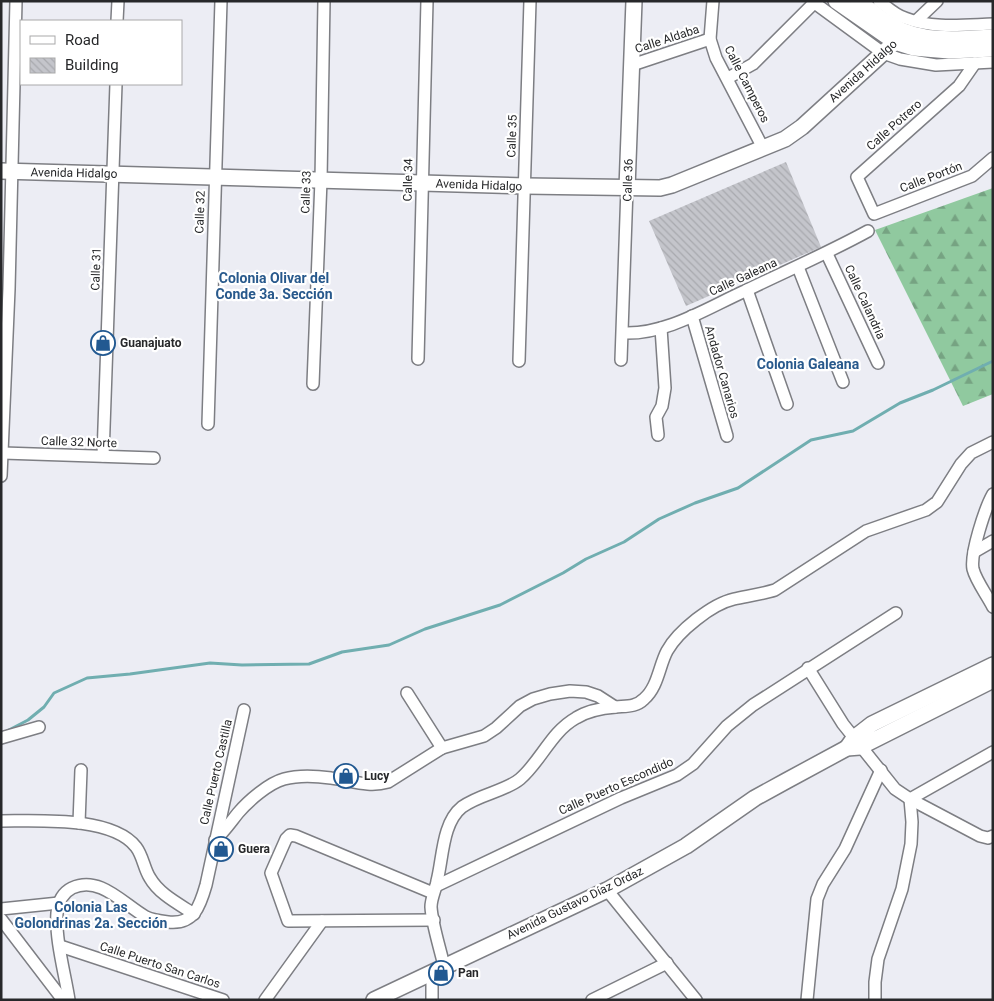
<svg xmlns="http://www.w3.org/2000/svg" width="994" height="1001" font-family="Roboto,sans-serif">
  <style>
    .forest { fill: url(#forest-firs) }
    .lines { fill: none; stroke-linecap: round; stroke-linejoin: round }
    .stream { stroke: #70aeb0; stroke-width: 3 }
    .building { fill: url(#building-back-hatch) }
    .minor-casing { stroke: #7d7e83; stroke-width: 14 }
    .tertiary-casing { stroke: #7d7e83; stroke-width: 18 }
    .minor { stroke: #fff; stroke-width: 11 }
    .tertiary { stroke: #fff; stroke-width: 15 }
    .labels { text-anchor: middle; stroke-width: 4.5; stroke-linejoin: round; paint-order: stroke }
    .street-label { font-size: 12px; fill: #27282a; stroke: #fff }
    .poi-label { font-size: 12px; font-weight: bold; fill: #27282a; stroke: #fff; text-anchor: start }
    .neighbourhood-label { font-size: 14px; font-weight: bold; fill: #28598c; stroke: #fff }
  </style>
  <defs>
    <pattern id="forest-firs" width="22" height="20" patternUnits="userSpaceOnUse" patternTransform="scale(1.25)"><rect width="22" height="20" fill="#90c99f"/><path d="M5 1l3.5 6h-7zM16 11l3.5 6h-7z" fill="#76a382"/></pattern>
    <pattern id="building-back-hatch" width="6" height="6" patternUnits="userSpaceOnUse" patternTransform="scale(1.25)"><rect width="6" height="6" fill="#c4c5cb"/><path d="M-1 5l2 2M0 0l6 6M5-1l2 2" fill="none" stroke="#a8a9ae"/></pattern>
  </defs>
  <rect width="100%" height="100%" fill="#ecedf4"/>
  <!-- forest -->
  <path class="forest" d="M993 188V394L963 406 875 230Z"/>
  <g class="lines">
    <!-- stream -->
    <path class="stream" d="M7 731 28 720 44 707 54 693 87 678 130 674 210 663 242 665 309 664 342 652 389 645 425 629 500 605 563 573 586 559 624 542 659 519 695 503 738 488 811 440 853 431 900 403 933 390 993 361"/>
  </g>
  <!-- building -->
  <path class="building" d="M786 162 821 247 686 306 649 221Z"/>
  <g class="lines">
    <defs>
      <g id="minor">
        <path d="M713 1 710 39 716 58 763 148"/>
        <path d="M812 1 883 53 900 59 936 65 993 62"/>
        <path d="M879 1C887 7 895 15 905 18 933 29 963 25 993 24"/>
        <path d="M117 21 118 1"/>
        <path d="M916 21 937 1"/>
        <path d="M975 63 959 86 857 177 874 214 972 176 993 158"/>
        <path d="M632 65 710 39"/>
        <path d="M728 78 753 64 814 3"/>
        <path d="M827 254 878 363"/>
        <path d="M798 267 843 382"/>
        <path d="M747 290 787 404"/>
        <path d="M692 316 727 436"/>
        <path d="M623 333C666 335 707 308 745 291 786 271 828 253 868 231"/>
        <path d="M418 359 427 1"/>
        <path d="M621 360 627 188"/>
        <path d="M519 361 530 1"/>
        <path d="M313 384 321 180 324 1"/>
        <path d="M208 424 221 1"/>
        <path d="M658 435 656 417 662 406 665 388 661 328"/>
        <path d="M3 453 154 458"/>
        <path d="M103 456 116 84"/>
        <path d="M1 476 9 289 16 1"/>
        <path d="M993 494C985 508 970 554 973 569 976 581 987 595 993 607"/>
        <path d="M974 552 993 541"/>
        <path d="M808 668 843 724 895 789 910 799 980 836 988 838 993 836"/>
        <path d="M407 693 442 748"/>
        <path d="M1 738 39 727"/>
        <path d="M910 799 993 752"/>
        <path d="M1 821C37 821 112 816 136 847 143 856 144 869 150 878 159 894 179 904 194 914"/>
        <path d="M79 823 81 770"/>
        <path d="M215 840C224 832 230 823 238 813 248 801 269 783 284 779 298 775 317 776 331 778 350 780 368 788 388 782L442 748 484 736 496 728 520 706 533 699 550 694 570 691 586 692 598 696 615 707"/>
        <path d="M436 886 621 798 677 775 693 764 727 726 753 705 896 613"/>
        <path d="M607 890 696 1000"/>
        <path d="M433 893 296 836 290 835 286 839 271 873 288 921 434 920"/>
        <path d="M1 909 59 903"/>
        <path d="M1 919 63 1000"/>
        <path d="M60 946 223 1000"/>
        <path d="M444 966C440 948 432 924 431 907 431 898 436 889 437 881 443 858 442 823 462 807 480 794 506 791 520 779 541 761 551 732 576 718 587 711 603 708 616 707 627 706 636 707 644 699 658 687 659 666 667 651 678 631 712 604 734 599 748 596 762 594 775 590L866 531 926 510 937 502 961 464 971 453 993 442"/>
        <path d="M69 1000C65 974 55 939 57 913 58 903 62 893 72 888 100 875 123 904 146 917 152 920 160 921 168 922 194 925 200 906 206 885L244 710"/>
        <path d="M265 1000 322 921"/>
        <path d="M432 1000V972"/>
        <path d="M592 1000 667 963"/>
        <path d="M807 1000 817 899 823 884 845 849 881 770"/>
        <path d="M875 1000V982L878 959 902 889 911 844 912 822 910 799"/>
      </g>
      <g id="tertiary">
        <path d="M836 1 895 42 914 48 949 51 993 49"/>
        <path d="M858 1C870 9 881 20 893 26 924 43 959 39 993 37"/>
        <path d="M1 171 525 186 660 188 672 185 785 139 802 127 906 32"/>
        <path d="M627 188 634 1"/>
        <path d="M847 748 854 738 872 724 993 665"/>
        <path d="M374 1000 607 890 686 846 755 798 786 781 847 748 860 747 993 680"/>
      </g>
    </defs>
    <!-- minor casing -->
    <use href="#minor" class="minor-casing"/>
    <!-- tertiary casing -->
    <use href="#tertiary" class="tertiary-casing"/>
    <!-- minor -->
    <use href="#minor" class="minor"/>
    <!-- tertiary -->
    <use href="#tertiary" class="tertiary"/>
  </g>
  <!-- icons -->
  <defs>
    <symbol id="shop-ring" viewBox="-11 -11 22 22"><circle r="9.5" fill="#fff" stroke="#225991" stroke-width="1.5"/><path d="M-5-2.5h2.3a2.7 3.5 0 0 1 5.4 0H5L5.5 6h-11ZM-1.5-2.5h3a1.5 2.3 0 0 0-3 0Z" fill="#225991"/></symbol>
  </defs>
  <g fill-rule="evenodd">
    <use href="#shop-ring" x="89" y="329" width="28" height="28"/>
    <use href="#shop-ring" x="332" y="762" width="28" height="28"/>
    <use href="#shop-ring" x="207" y="835" width="28" height="28"/>
    <use href="#shop-ring" x="427" y="959" width="28" height="28"/>
  </g>
  <g class="labels">
    <!-- street labels -->
    <g class="street-label">
      <text transform="translate(667 39) rotate(-18)" y="4">Calle Aldaba</text>
      <text transform="translate(863 71) rotate(-42)" y="4">Avenida Hidalgo</text>
      <text transform="translate(747 84) rotate(63)" y="4">Calle Camperos</text>
      <text transform="translate(894 125) rotate(-42)" y="4">Calle Potrero</text>
      <text transform="translate(512 136) rotate(-88)" y="4">Calle 35</text>
      <text transform="translate(74 173) rotate(1)" y="4">Avenida Hidalgo</text>
      <text transform="translate(931 177) rotate(-21)" y="4">Calle Portón</text>
      <text transform="translate(408 180) rotate(-89)" y="4">Calle 34</text>
      <text transform="translate(628 180) rotate(-88)" y="4">Calle 36</text>
      <text transform="translate(479 185) rotate(2)" y="4">Avenida Hidalgo</text>
      <text transform="translate(306 192) rotate(-88)" y="4">Calle 33</text>
      <text transform="translate(200 212) rotate(-88)" y="4">Calle 32</text>
      <text transform="translate(96 269) rotate(-88)" y="4">Calle 31</text>
      <text transform="translate(743 277) rotate(-25)" y="4">Calle Galeana</text>
      <text transform="translate(865 302) rotate(65)" y="4">Calle Calandria</text>
      <text transform="translate(722 372) rotate(74)" y="4">Andador Canarios</text>
      <text transform="translate(79 442) rotate(2)" y="4">Calle 32 Norte</text>
      <text transform="translate(216 772) rotate(-77)" y="4">Calle Puerto Castilla</text>
      <text transform="translate(616 786) rotate(-24)" y="4">Calle Puerto Escondido</text>
      <text transform="translate(575 903) rotate(-26)" y="4">Avenida Gustavo Díaz Ordaz</text>
      <text transform="translate(160 965) rotate(18)" y="4">Calle Puerto San Carlos</text>
    </g>
    <!-- poi labels -->
    <g class="poi-label">
      <text x="120" y="347">Guanajuato</text>
      <text x="364" y="780">Lucy</text>
      <text x="238" y="853">Guera</text>
      <text x="458" y="977">Pan</text>
    </g>
    <!-- neighbourhood labels -->
    <g class="neighbourhood-label">
      <text x="274" y="283">Colonia Olivar del<tspan x="274" dy="16">Conde 3a. Sección</tspan></text>
      <text x="808" y="369">Colonia Galeana</text>
      <text x="91" y="912">Colonia Las<tspan x="91" dy="16">Golondrinas 2a. Sección</tspan></text>
    </g>
  </g>
  <!-- border -->
  <rect width="994" height="1001" fill="none" stroke="#27282a" stroke-width="5"/>
  <!-- legend -->
  <rect x="20" y="20" width="162" height="65" fill="#ffffff" stroke="#a9a9aa"/>
  <rect x="30" y="36" width="25" height="8" fill="#ffffff" stroke="#a9a9aa"/>
  <text x="65" y="45" font-size="15" fill="#27282a">Road</text>
  <rect x="30" y="58" width="25" height="15" fill="url(#building-back-hatch)" stroke="#a9a9aa"/>
  <text x="65" y="70" font-size="15" fill="#27282a">Building</text>
</svg>
